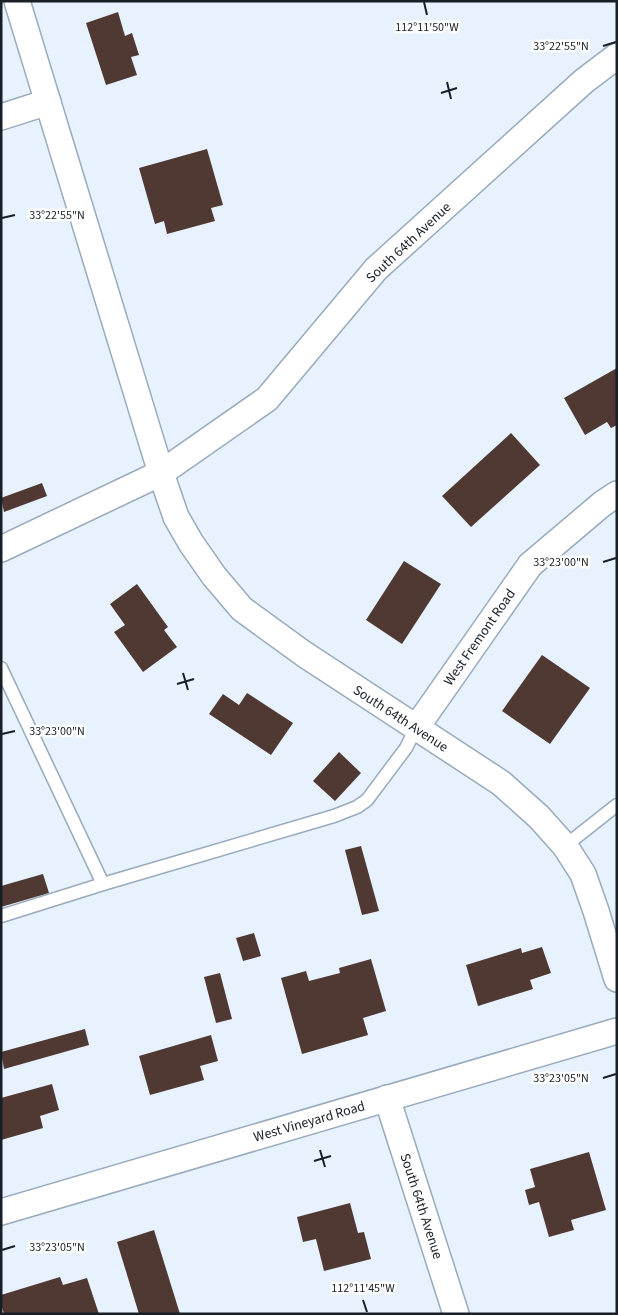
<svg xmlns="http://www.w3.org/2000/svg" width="618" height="1315" font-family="'Source Sans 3',sans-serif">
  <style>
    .building { fill: #4f3932 }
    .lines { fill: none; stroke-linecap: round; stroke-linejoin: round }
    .lane-casing { stroke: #98aabc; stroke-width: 15 }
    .street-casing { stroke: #98aabc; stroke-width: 28 }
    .lane { stroke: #fff; stroke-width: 12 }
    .street { stroke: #fff; stroke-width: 25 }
    .ticks { fill: none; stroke: #191f26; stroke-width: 2 }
    .labels { text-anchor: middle; stroke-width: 5; stroke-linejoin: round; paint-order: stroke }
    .street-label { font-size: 14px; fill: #191f26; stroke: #fefefe }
    .ticks-label { font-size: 12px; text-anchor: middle; fill: #191f26; stroke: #fefefe; stroke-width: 5; stroke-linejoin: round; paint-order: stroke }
  </style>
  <rect width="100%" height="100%" fill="#e7f2fe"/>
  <!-- building -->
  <g class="building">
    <path d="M118 12 125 36 132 33 139 55 131 57 137 75 106 85 86 23Z"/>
    <path d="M207 149 223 205 211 208 215 221 167 234 164 221 155 224 139 168Z"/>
    <path d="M617 368V425L611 428 607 422 585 435 564 398Z"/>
    <path d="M511 433 540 465 471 527 442 496Z"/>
    <path d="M42 483 47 496 4 512 1 498Z"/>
    <path d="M404 561 441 584 402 644 366 620Z"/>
    <path d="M137 584 168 627 164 630 177 647 143 672 114 632 125 625 110 604Z"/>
    <path d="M542 655 590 688 550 744 502 711Z"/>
    <path d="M247 693 293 723 271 755 209 714 223 694 239 705Z"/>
    <path d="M339 752 361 773 335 801 313 781Z"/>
    <path d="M361 846 379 911 362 915 345 850Z"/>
    <path d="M43 874 49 893 1 907V886Z"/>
    <path d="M254 933 261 956 243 961 236 938Z"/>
    <path d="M542 947 551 973 530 980 533 989 478 1006 466 965 521 948 522 953Z"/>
    <path d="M371 959 386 1011 363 1018 368 1035 302 1054 281 978 306 971 309 981 340 973 339 968Z"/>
    <path d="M220 973 232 1019 216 1023 204 977Z"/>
    <path d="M85 1029 89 1045 4 1069 1 1052Z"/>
    <path d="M211 1035 218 1061 200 1066 204 1080 150 1095 139 1056Z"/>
    <path d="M52 1084 59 1110 40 1116 43 1128 1 1140V1098Z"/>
    <path d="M589 1152 606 1210 571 1220 574 1230 549 1237 539 1202 529 1205 525 1190 535 1187 530 1169Z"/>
    <path d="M350 1203 358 1233 364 1232 371 1259 324 1271 316 1239 303 1242 297 1217Z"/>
    <path d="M154 1230 180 1314H139L117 1242Z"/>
    <path d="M60 1277 63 1285 87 1278 99 1314H4L1 1304V1295Z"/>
  </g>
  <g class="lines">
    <defs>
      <g id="lane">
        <path d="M1 668 103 884"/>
        <path d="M565 846 617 805"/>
        <path d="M1 916 103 884 334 816 357 807 367 800 406 748 416 728"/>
      </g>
      <g id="street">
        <path d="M17 1 161 473 176 517 191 543 214 576 242 609 304 654 501 783 539 817 565 846 583 874 596 911 617 979"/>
        <path d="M1 117 48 102"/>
        <path d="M1 549 161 473 267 399 376 269 584 81 617 56"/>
        <path d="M416 728 530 565 602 504 617 494"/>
        <path d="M387 1098 456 1314"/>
        <path d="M1 1212 617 1031"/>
      </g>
    </defs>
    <!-- lane casing -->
    <use href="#lane" class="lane-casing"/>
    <!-- street casing -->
    <use href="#street" class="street-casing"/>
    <!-- lane -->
    <use href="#lane" class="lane"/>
    <!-- street -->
    <use href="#street" class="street"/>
  </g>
  <!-- ticks -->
  <path class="ticks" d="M424 2 427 15M603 46 616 42M447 82 451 99M441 93 457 88M2 218 15 215M603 562 616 558M183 673 188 690M177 684 194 679M2 734 15 731M603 1078 616 1074M320 1150 325 1167M314 1161 331 1156M2 1250 15 1246M363 1300 367 1312"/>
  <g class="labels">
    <!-- street labels -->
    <g class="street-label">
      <text transform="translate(408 242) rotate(-43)" y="5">South 64th Avenue</text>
      <text transform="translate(479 637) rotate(-55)" y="5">West Fremont Road</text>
      <text transform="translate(401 718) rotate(33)" y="5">South 64th Avenue</text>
      <text transform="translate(309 1121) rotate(-16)" y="5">West Vineyard Road</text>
      <text transform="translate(422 1206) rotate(72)" y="5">South 64th Avenue</text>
    </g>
  </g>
  <g class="ticks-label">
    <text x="427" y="31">112°11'50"W</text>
    <text x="561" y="50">33°22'55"N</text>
    <text x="57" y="219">33°22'55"N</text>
    <text x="561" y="566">33°23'00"N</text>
    <text x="57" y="735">33°23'00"N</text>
    <text x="561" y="1082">33°23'05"N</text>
    <text x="57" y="1251">33°23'05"N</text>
    <text x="363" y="1292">112°11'45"W</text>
  </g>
  <!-- border -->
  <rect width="618" height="1315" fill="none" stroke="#191f26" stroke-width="5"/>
</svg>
